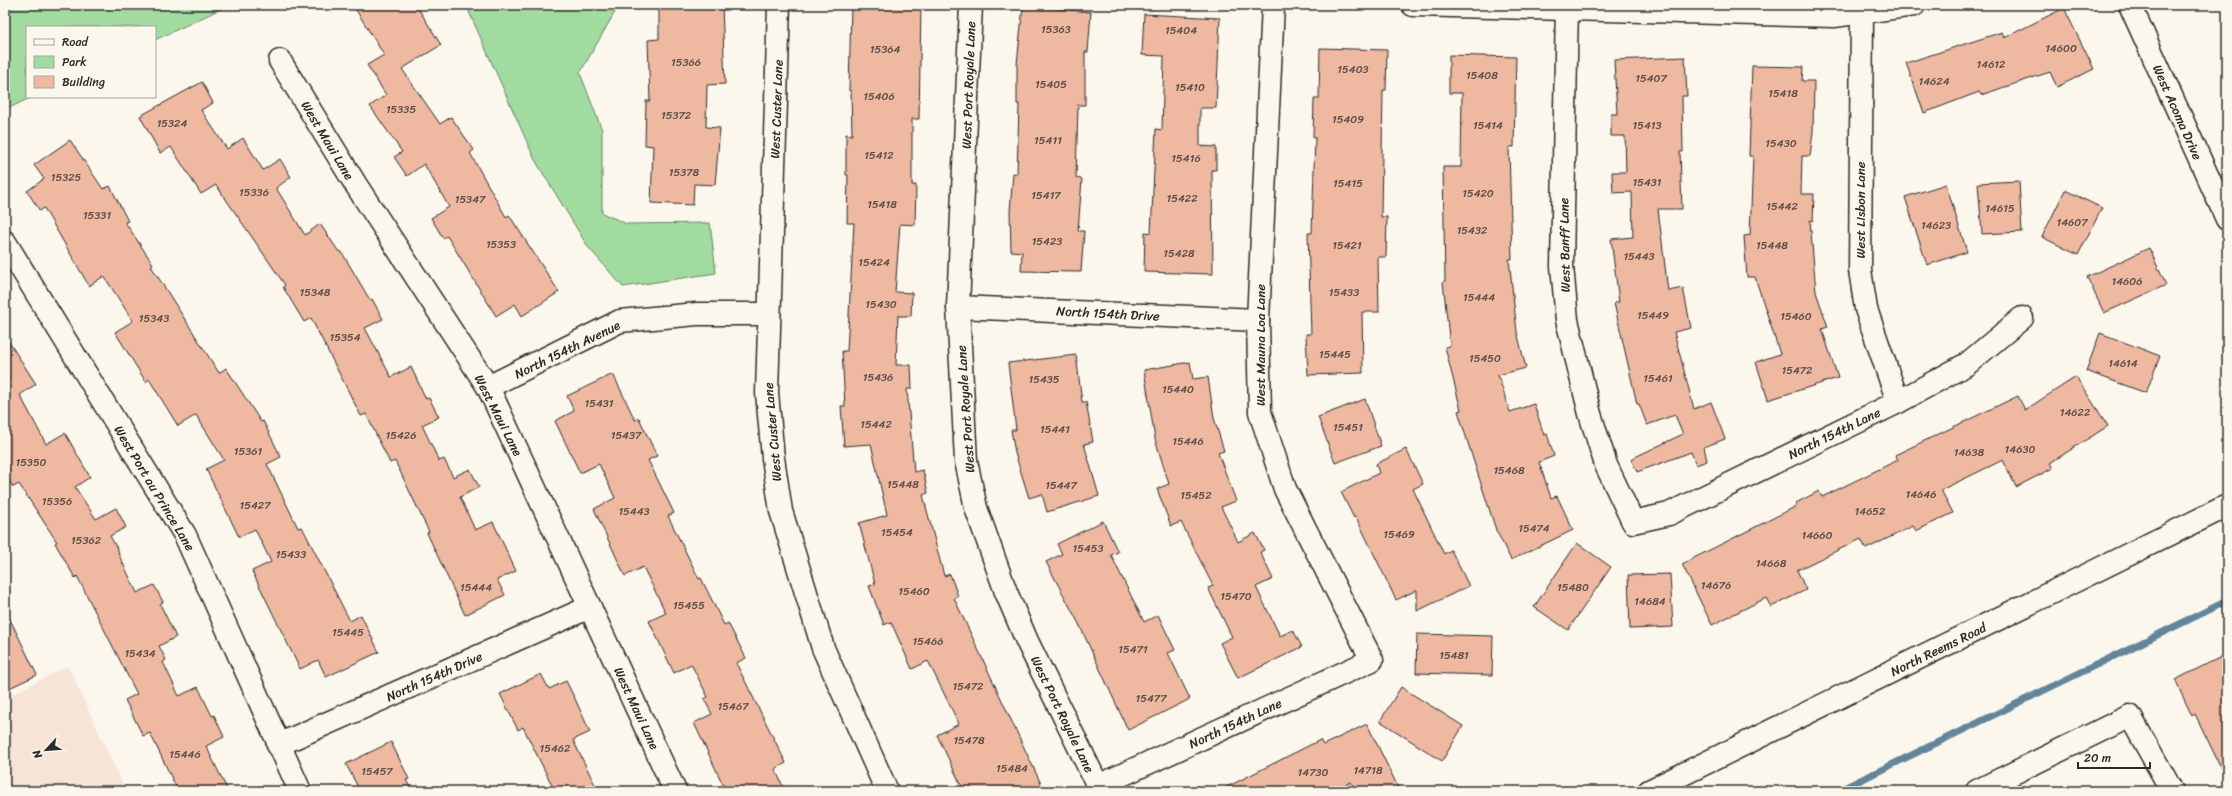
<svg xmlns="http://www.w3.org/2000/svg" width="2232" height="796" font-family="Sriracha,sans-serif">
  <style>
    .built { fill: #f7e4d6 }
    .green { fill: #a2dba0; stroke: #668366 }
    .lines { fill: none; stroke-linecap: round; stroke-linejoin: round }
    .stream { stroke: #63859c; stroke-width: 7 }
    .building { fill: #eeb8a1; stroke: #2b2b2b }
    .minor-casing { stroke: #2b2b2b; stroke-width: 25 }
    .major-casing { stroke: #2b2b2b; stroke-width: 25 }
    .minor { stroke: #fbf7ec; stroke-width: 22 }
    .major { stroke: #fbf7ec; stroke-width: 22 }
    .labels { text-anchor: middle; stroke-width: 3; stroke-linejoin: round; paint-order: stroke }
    .number-label { font-size: 11px; fill: #5c4e48 }
    .street-label { font-size: 13px; fill: #2b2b2b; stroke: #fbf7ec }
  </style>
  <rect width="100%" height="100%" fill="#fbf7ec"/>
  <filter id="ink" filterUnits="userSpaceOnUse"><feTurbulence type="fractalNoise" baseFrequency=".025" numOctaves="2"/><feDisplacementMap in="SourceGraphic" scale="8" xChannelSelector="R" yChannelSelector="G"/><feConvolveMatrix kernelMatrix="1 2 1 2 8 2 1 2 1" color-interpolation-filters="sRGB"/></filter>
  <g filter="url(#ink)">
    <!-- built -->
    <path class="built" d="M68 666 126 791H5V698Z"/>
    <!-- green -->
    <g class="green">
      <path d="M18 5H229L155 40V27H27V97H32L5 110V11Z"/>
      <path d="M466 5H619L580 73 602 130V213L627 224 710 223 716 273 623 287 588 247 535 160Z"/>
    </g>
    <g class="lines">
      <!-- stream -->
      <path class="stream" d="M1838 791 2227 601"/>
    </g>
    <!-- building -->
    <g class="building">
      <path d="M353 5H416L441 45 402 69 440 124 451 117 474 150 470 153 506 217 509 215 559 292 522 316 515 304 496 316 447 236 443 238 431 218 449 207 424 164 407 176 394 157 402 152 370 106 386 95 367 65 384 55Z"/>
      <path d="M659 5H722L725 84 707 85 706 127 720 128 715 185 694 184 693 205 651 203 653 146 645 145 646 101H650L648 40 659 39Z"/>
      <path d="M851 5H921L919 119H912V185H916L915 225 900 224 895 292 912 293 911 316H898L896 365H911L912 389H907L914 472 923 470 928 493 923 495 944 576 950 574 958 596 954 598 1042 786 1032 791H964L937 735 959 724 928 661 912 669 891 622 884 625 869 586 875 584 859 523 887 515 871 444 844 446 841 406H845L842 351H847L854 223H847L848 175H846V134L852 135 851 91H849Z"/>
      <path d="M1023 6 1091 12 1088 52H1085V105H1078L1076 178 1082 179 1078 231H1084L1081 272 1021 271 1022 252 1011 251 1010 211 1013 173 1017 174 1019 104H1017V64Z"/>
      <path d="M2064 8 2094 69 2057 87 2050 72 1981 95 1979 92 1924 113 1906 63 2002 32 2004 38Z"/>
      <path d="M1144 14 1220 18 1216 108H1200V146L1216 147V170H1212L1213 274 1144 272 1145 232 1151 233 1156 129 1162 130 1164 56 1142 55Z"/>
      <path d="M1320 48 1387 50 1386 90H1383L1381 217H1387L1386 257H1378L1379 312H1362L1363 373 1308 375 1306 334H1311L1308 233H1312L1315 137H1313L1314 99H1319Z"/>
      <path d="M1449 55 1516 57 1514 147H1509L1512 259H1509L1517 332 1526 368 1498 375 1510 412 1534 404 1544 435 1547 434 1554 456 1539 462 1551 498 1557 496 1573 530 1511 560 1496 530 1473 459 1458 411 1461 410 1445 347 1450 346 1443 282 1445 281 1443 167H1461L1462 93H1449Z"/>
      <path d="M1685 57 1687 96H1682L1683 152H1680L1682 209H1658L1668 291 1683 288 1691 328 1674 332 1694 409 1711 402 1725 439 1704 447 1707 461 1696 465 1691 452 1637 472 1631 459 1683 434 1675 415 1647 425 1639 404H1637L1614 303 1619 302 1611 239 1633 237 1632 192 1613 193 1612 172H1626L1625 136H1611V114H1617L1614 60Z"/>
      <path d="M1752 66 1803 67 1802 81H1814L1813 132 1810 156H1802L1801 194H1814L1813 221 1810 220 1816 292 1828 327 1822 329 1838 378 1768 400 1756 362 1780 354 1755 277H1747L1744 236 1750 235 1753 156H1749Z"/>
      <path d="M202 82 213 103 201 110 227 149 243 138 263 170 280 159 291 177 276 188 305 235 320 224 339 252 341 251 370 300 372 299 383 319 365 328 391 377 411 367 426 399 429 398 439 417 422 425 439 461 444 459 453 477 470 469 479 487 460 497 475 530 493 522 516 571 497 580 505 595 465 615 427 533 429 532 395 461 390 463 366 414 361 416 311 318 304 322 283 287 285 285 216 185 201 194 171 147 160 153 140 116Z"/>
      <path d="M70 140 103 189 110 186 128 221 125 222 153 264 151 266 219 373 226 368 261 422 263 421 281 457 267 464 298 528 302 527 350 621 361 615 379 652 326 677 318 660 300 669 252 571 271 562 255 529 239 537 206 469 224 460 196 415 178 426 149 379 146 382 115 332 133 321 104 276 89 286 44 208 40 211 27 191 44 179 34 165Z"/>
      <path d="M2019 181 2022 232 1982 234 1978 183Z"/>
      <path d="M1946 184 1967 252 1927 265 1905 197Z"/>
      <path d="M2065 190 2102 208 2078 255 2042 237Z"/>
      <path d="M2149 248 2166 285 2104 313 2087 277Z"/>
      <path d="M2100 333 2160 356 2146 393 2086 371Z"/>
      <path d="M5 336 36 384 20 395 46 444 65 433 90 477 75 487 96 519 116 508 126 527 110 536 119 552 118 553 137 593 154 585 163 602 160 604 176 637 159 646 166 660 163 662 179 696 198 687 212 716 214 715 224 737 206 746 228 791H178L150 733 143 736 125 700 137 694 77 576 75 578 55 543 57 542 19 484 13 487 5 473Z"/>
      <path d="M1076 355 1082 402H1086L1093 442 1084 444 1099 496 1047 512 1042 494 1029 498 1015 453 1011 430H1016L1008 363Z"/>
      <path d="M1190 362 1193 379 1208 377 1214 418 1224 451 1218 453 1236 501 1221 507 1238 542 1255 533 1264 550 1260 552 1273 579 1256 587 1280 636 1293 630 1302 647 1238 678 1220 643 1232 637 1208 588 1213 586 1181 522 1171 526 1157 489 1169 484 1155 439 1144 370Z"/>
      <path d="M613 374 635 420 639 418 657 456 648 460 674 513 668 516 699 579 701 578 724 625 728 623 746 658 736 663 786 763 775 769 785 791H726L694 723 712 714 704 699 708 697 691 664 674 673 649 621 666 613 643 567 625 576 594 509 615 498 599 464 580 473 555 421 574 411 567 396Z"/>
      <path d="M2076 377 2108 426 2050 463 2053 468 2016 487 2003 460 1941 490 1953 513 1916 531 1913 526 1866 549 1861 539 1797 570 1806 590 1771 607 1766 598 1712 625 1682 564 1797 506 1796 503 1819 491 1822 497 1898 460 1895 455 2018 396 2025 410Z"/>
      <path d="M1365 399 1381 446 1335 463 1318 417Z"/>
      <path d="M1406 449 1423 484 1413 489 1444 554 1451 550 1469 586 1417 611V590L1396 600 1356 517 1354 518 1341 492 1379 473 1376 464Z"/>
      <path d="M1103 521 1118 552 1111 555 1144 622 1158 615 1175 650 1168 653 1190 699 1128 730 1079 624 1046 562 1062 554 1057 544Z"/>
      <path d="M1577 543 1611 567 1568 630 1534 607Z"/>
      <path d="M1670 574 1673 627 1630 629 1628 575Z"/>
      <path d="M5 609 37 675 5 690Z"/>
      <path d="M1417 634 1493 636 1492 675 1416 673Z"/>
      <path d="M2227 654V780L2195 714 2192 716 2175 680Z"/>
      <path d="M541 674 549 689 566 681 576 701 590 732 573 740 598 791H555L523 727 518 730 500 694Z"/>
      <path d="M1401 687 1463 726 1442 761 1380 721Z"/>
      <path d="M1367 724 1400 791H1356L1351 782 1333 791H1219L1320 740 1323 745Z"/>
      <path d="M391 742 409 779 406 780 412 791H360L346 764Z"/>
    </g>
    <g class="lines">
      <defs>
        <g id="minor">
          <path d="M779 5 767 393 773 458 781 511 823 648 887 791"/>
          <path d="M971 5 958 307 966 461 976 508 1006 592 1027 641 1098 786 1372 660 1285 489 1260 412 1258 320 1273 5"/>
          <path d="M1413 5 1834 16 1914 5"/>
          <path d="M1567 5 1562 266 1567 320 1590 414 1606 465 1633 522 1669 514 1898 402 1967 364 2022 318"/>
          <path d="M2130 5 2227 219"/>
          <path d="M1862 13 1860 270 1866 309 1898 402"/>
          <path d="M280 61 356 185 488 387 675 791"/>
          <path d="M5 242 185 535 300 791"/>
          <path d="M958 307 1258 320"/>
          <path d="M488 387 620 321 697 314H769"/>
          <path d="M278 745 590 607"/>
          <path d="M1977 791 2130 716 2172 791"/>
        </g>
        <path id="major" d="M1649 791 2227 506"/>
      </defs>
      <!-- minor casing -->
      <use href="#minor" class="minor-casing"/>
      <!-- major casing -->
      <use href="#major" class="major-casing"/>
      <!-- minor -->
      <use href="#minor" class="minor"/>
      <!-- major -->
      <use href="#major" class="major"/>
    </g>
  </g>
  <g class="labels">
    <!-- number labels -->
    <g class="number-label">
      <text x="1056" y="33">15363</text>
      <text x="1181" y="34">15404</text>
      <text x="2061" y="52">14600</text>
      <text x="885" y="53">15364</text>
      <text x="686" y="66">15366</text>
      <text x="1991" y="68">14612</text>
      <text x="1353" y="73">15403</text>
      <text x="1482" y="79">15408</text>
      <text x="1651" y="82">15407</text>
      <text x="1934" y="85">14624</text>
      <text x="1051" y="88">15405</text>
      <text x="1190" y="91">15410</text>
      <text x="1783" y="97">15418</text>
      <text x="879" y="100">15406</text>
      <text x="401" y="113">15335</text>
      <text x="676" y="119">15372</text>
      <text x="1348" y="123">15409</text>
      <text x="172" y="127">15324</text>
      <text x="1488" y="129">15414</text>
      <text x="1647" y="129">15413</text>
      <text x="1048" y="144">15411</text>
      <text x="1781" y="147">15430</text>
      <text x="879" y="159">15412</text>
      <text x="1186" y="162">15416</text>
      <text x="684" y="176">15378</text>
      <text x="66" y="181">15325</text>
      <text x="1647" y="186">15431</text>
      <text x="1348" y="187">15415</text>
      <text x="254" y="196">15336</text>
      <text x="1478" y="197">15420</text>
      <text x="1046" y="199">15417</text>
      <text x="1182" y="202">15422</text>
      <text x="470" y="203">15347</text>
      <text x="882" y="208">15418</text>
      <text x="1782" y="210">15442</text>
      <text x="2000" y="212">14615</text>
      <text x="97" y="219">15331</text>
      <text x="2072" y="226">14607</text>
      <text x="1936" y="229">14623</text>
      <text x="1472" y="234">15432</text>
      <text x="1047" y="245">15423</text>
      <text x="501" y="248">15353</text>
      <text x="1347" y="249">15421</text>
      <text x="1772" y="249">15448</text>
      <text x="1179" y="257">15428</text>
      <text x="1639" y="260">15443</text>
      <text x="874" y="266">15424</text>
      <text x="2127" y="285">14606</text>
      <text x="315" y="296">15348</text>
      <text x="1344" y="296">15433</text>
      <text x="1479" y="301">15444</text>
      <text x="881" y="308">15430</text>
      <text x="1653" y="319">15449</text>
      <text x="1796" y="320">15460</text>
      <text x="154" y="322">15343</text>
      <text x="345" y="341">15354</text>
      <text x="1335" y="358">15445</text>
      <text x="1485" y="362">15450</text>
      <text x="2123" y="367">14614</text>
      <text x="1797" y="374">15472</text>
      <text x="878" y="381">15436</text>
      <text x="1658" y="382">15461</text>
      <text x="1044" y="383">15435</text>
      <text x="1178" y="393">15440</text>
      <text x="599" y="407">15431</text>
      <text x="2075" y="416">14622</text>
      <text x="876" y="428">15442</text>
      <text x="1348" y="431">15451</text>
      <text x="1055" y="433">15441</text>
      <text x="401" y="439">15426</text>
      <text x="626" y="439">15437</text>
      <text x="1188" y="445">15446</text>
      <text x="2020" y="453">14630</text>
      <text x="248" y="455">15361</text>
      <text x="1969" y="456">14638</text>
      <text x="31" y="466">15350</text>
      <text x="1509" y="474">15468</text>
      <text x="903" y="488">15448</text>
      <text x="1061" y="489">15447</text>
      <text x="1921" y="498">14646</text>
      <text x="1196" y="499">15452</text>
      <text x="57" y="505">15356</text>
      <text x="255" y="509">15427</text>
      <text x="634" y="515">15443</text>
      <text x="1870" y="515">14652</text>
      <text x="1534" y="532">15474</text>
      <text x="897" y="536">15454</text>
      <text x="1399" y="538">15469</text>
      <text x="1817" y="539">14660</text>
      <text x="86" y="544">15362</text>
      <text x="1088" y="552">15453</text>
      <text x="291" y="558">15433</text>
      <text x="1771" y="567">14668</text>
      <text x="1716" y="589">14676</text>
      <text x="476" y="591">15444</text>
      <text x="1573" y="591">15480</text>
      <text x="914" y="595">15460</text>
      <text x="1236" y="600">15470</text>
      <text x="1650" y="605">14684</text>
      <text x="689" y="609">15455</text>
      <text x="348" y="636">15445</text>
      <text x="928" y="645">15466</text>
      <text x="1133" y="653">15471</text>
      <text x="140" y="657">15434</text>
      <text x="1454" y="659">15481</text>
      <text x="968" y="690">15472</text>
      <text x="1151" y="702">15477</text>
      <text x="733" y="710">15467</text>
      <text x="969" y="744">15478</text>
      <text x="555" y="752">15462</text>
      <text x="185" y="758">15446</text>
      <text x="1012" y="772">15484</text>
      <text x="1368" y="774">14718</text>
      <text x="377" y="775">15457</text>
      <text x="1313" y="776">14730</text>
    </g>
    <!-- street labels -->
    <g class="street-label">
      <text transform="translate(968 85) rotate(-88)" y="5">West Port Royale Lane</text>
      <text transform="translate(776 109) rotate(-88)" y="5">West Custer Lane</text>
      <text transform="translate(2178 112) rotate(66)" y="5">West Acoma Drive</text>
      <text transform="translate(328 140) rotate(59)" y="5">West Maui Lane</text>
      <text transform="translate(1860 210) rotate(-90)" y="5">West Lisbon Lane</text>
      <text transform="translate(1564 245) rotate(-91)" y="5">West Banff Lane</text>
      <text transform="translate(1108 313) rotate(3)" y="5">North 154th Drive</text>
      <text transform="translate(1260 345) rotate(-90)" y="5">West Mauna Loa Lane</text>
      <text transform="translate(567 349) rotate(-26)" y="5">North 154th Avenue</text>
      <text transform="translate(965 409) rotate(-94)" y="5">West Port Royale Lane</text>
      <text transform="translate(499 415) rotate(63)" y="5">West Maui Lane</text>
      <text transform="translate(772 432) rotate(-95)" y="5">West Custer Lane</text>
      <text transform="translate(1834 433) rotate(-26)" y="5">North 154th Lane</text>
      <text transform="translate(155 488) rotate(59)" y="5">West Port au Prince Lane</text>
      <text transform="translate(1938 649) rotate(-26)" y="5">North Reems Road</text>
      <text transform="translate(434 676) rotate(-24)" y="5">North 154th Drive</text>
      <text transform="translate(637 708) rotate(65)" y="5">West Maui Lane</text>
      <text transform="translate(1063 714) rotate(64)" y="5">West Port Royale Lane</text>
      <text transform="translate(1235 723) rotate(-25)" y="5">North 154th Lane</text>
    </g>
  </g>
  <!-- margin -->
  <rect width="2232" height="796" fill="none" stroke="#fbf7ec" stroke-width="20"/>
  <rect x="10" y="10" width="2212" height="776" fill="none" stroke="#2b2b2b" stroke-width="1.5" filter="url(#ink)"/>
  <!-- legend -->
  <rect x="26" y="26" width="130" height="72" fill="#fbf7ec" stroke="#a8a59f"/>
  <rect x="34" y="39" width="20" height="6" fill="#fbf7ec" stroke="#a8a59f"/>
  <text x="62" y="46" font-size="12" fill="#2b2b2b">Road</text>
  <rect x="34" y="56" width="20" height="12" fill="#a2dba0" stroke="#a8a59f"/>
  <text x="62" y="66" font-size="12" fill="#2b2b2b">Park</text>
  <rect x="34" y="76" width="20" height="12" fill="#eeb8a1" stroke="#a8a59f"/>
  <text x="62" y="86" font-size="12" fill="#2b2b2b">Building</text>
  <!-- north arrow -->
  <g transform="translate(46 750) rotate(244)" stroke="#fbf7ec" stroke-width="3" paint-order="stroke">
  <path d="M0-3L7 15L0 10L-7 15Z" fill="#2b2b2b"/>
  <text y="-6" font-size="11" font-weight="bold" text-anchor="middle" fill="#2b2b2b">N</text>
  </g>
  <!-- scale -->
  <path d="M2078 762v6h72v-6" fill="none" stroke="#2b2b2b" stroke-width="2"/>
  <text x="2084" y="762" font-size="12" fill="#2b2b2b" stroke="#fbf7ec" stroke-width="3" paint-order="stroke">20 m</text>
</svg>
